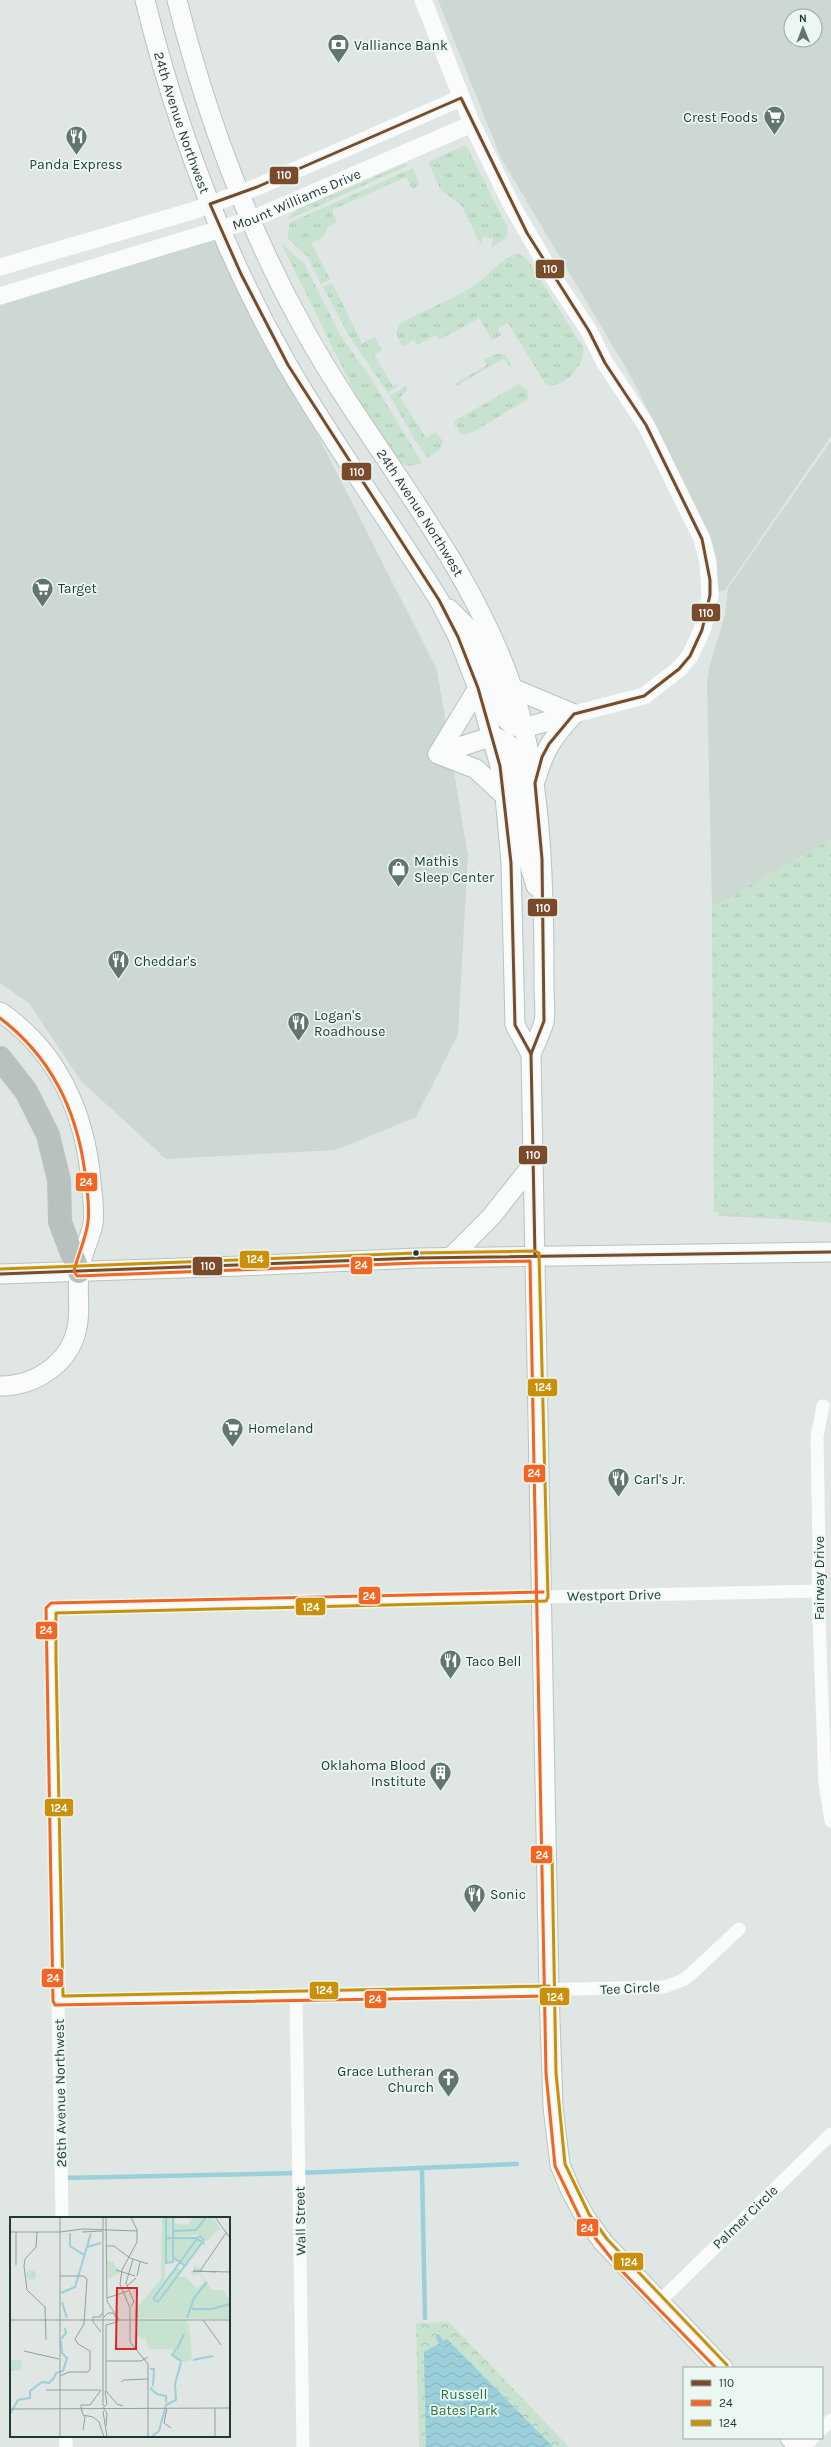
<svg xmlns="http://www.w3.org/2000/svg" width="831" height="2447" font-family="Karla,sans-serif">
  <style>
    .built { fill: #cdd8d3; fill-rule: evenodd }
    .grass { fill: url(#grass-tufts) }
    .park { fill: url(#park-crowns) }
    .water { fill: url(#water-waves) }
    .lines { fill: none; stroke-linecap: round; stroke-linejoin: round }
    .stream { stroke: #9bcfd9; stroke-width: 4.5 }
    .secondary-casing { stroke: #b8c3bf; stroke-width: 21 }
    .motorway-casing { stroke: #bac4c0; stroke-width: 24 }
    .minor { stroke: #fafbfb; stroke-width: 13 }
    .tertiary { stroke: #fafbfb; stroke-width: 17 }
    .secondary { stroke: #fafbfb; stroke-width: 19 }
    .motorway { stroke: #b8c1be; stroke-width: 22 }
    .bus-1-casing { stroke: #ecf7f2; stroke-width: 6 }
    .bus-2-casing { stroke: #ecf7f2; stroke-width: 6 }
    .bus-3-casing { stroke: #ecf7f2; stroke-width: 6 }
    .bus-1 { stroke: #7a4b2a; stroke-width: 3 }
    .bus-2 { stroke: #f26522; stroke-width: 3 }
    .bus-3 { stroke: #cb900a; stroke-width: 3 }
    .bus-dot { fill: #1d3a33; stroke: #ecf7f2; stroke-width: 1.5 }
    .labels { text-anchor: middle; stroke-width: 3.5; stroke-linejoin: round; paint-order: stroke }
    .poi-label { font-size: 14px; fill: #1d3a33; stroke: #ecf7f2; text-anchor: start }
    .street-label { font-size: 14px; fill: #1d3a33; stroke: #ecf7f2 }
    .park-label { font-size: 14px; fill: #247445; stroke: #ecf7f2 }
    .inset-river { fill: none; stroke: #9bcfd9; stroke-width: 2 }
    .inset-road { fill: none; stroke: #92a19d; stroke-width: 1 }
    .view { fill: #d62828; fill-opacity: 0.15; stroke: #d62828; stroke-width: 2 }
    .inset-edge { fill: none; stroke: #1d3a33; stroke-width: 2 }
    .line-badge { stroke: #ecf7f2; stroke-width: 1.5 }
    .badge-label { font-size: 11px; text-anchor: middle; font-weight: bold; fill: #fff }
  </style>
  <defs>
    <pattern id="grass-tufts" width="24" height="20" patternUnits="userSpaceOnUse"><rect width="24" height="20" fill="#c7e2cf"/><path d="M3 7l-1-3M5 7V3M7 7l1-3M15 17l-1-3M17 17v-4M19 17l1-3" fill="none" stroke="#aac3b2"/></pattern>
    <pattern id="park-crowns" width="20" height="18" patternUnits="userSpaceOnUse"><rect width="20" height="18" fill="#c7e2cf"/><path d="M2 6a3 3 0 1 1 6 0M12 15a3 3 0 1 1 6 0" fill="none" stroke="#aac3b2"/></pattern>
    <pattern id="water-waves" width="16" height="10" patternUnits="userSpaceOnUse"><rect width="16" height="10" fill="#9bcfd9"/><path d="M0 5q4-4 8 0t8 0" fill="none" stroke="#85b2bb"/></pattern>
  </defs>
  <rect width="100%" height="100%" fill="#e0e6e3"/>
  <!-- built -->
  <g class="built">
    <path d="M438 0H831V436L725 590 719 592 712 550 679 472 629 373 501 158ZM791 16H815V40H791Z"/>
    <path d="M218 239 437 670 468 856 458 1034 416 1117 336 1150 166 1159 81 1081 29 1003 0 983V302Z"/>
    <path d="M831 441V1221L719 1216 707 684 709 668 725 615 728 588Z"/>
  </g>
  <!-- grass -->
  <g class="grass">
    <path d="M466 145 508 229 506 238 491 248 493 239 483 236 481 245 462 206 441 190 428 162Z"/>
    <path d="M404 164 409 165 285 221 298 209Z"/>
    <path d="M413 168 419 183 415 189H412L406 177 332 210 337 222 328 227 323 237 311 243 330 279 321 284 307 256 288 239 289 223Z"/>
    <path d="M281 243 304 263 340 335 370 377 422 463 408 466 398 461 365 413Z"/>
    <path d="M519 254 527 259 583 347C587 365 563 389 546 385L508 323 498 328 501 335 492 340 479 318 439 340 436 335 417 345 414 340 402 346 396 333 400 324C426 308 455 300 479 282 492 273 502 256 519 254Z"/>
    <path d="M332 283 362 343 375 337 382 350 374 355 393 386 404 381 388 393 348 334 323 287Z"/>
    <path d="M496 354H505L512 368 503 359 456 386 454 384 487 365 484 360Z"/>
    <path d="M519 384 527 390 528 398 525 401 471 433 462 435 454 424 456 420Z"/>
    <path d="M407 385V391L400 397 426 438 435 432 443 441 440 449 428 458 415 440 390 396Z"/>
    <path d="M831 839V1223L714 1212 712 907Z"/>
  </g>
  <!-- park -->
  <path class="park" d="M449 2322 569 2447H419L416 2323Z"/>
  <!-- water -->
  <path class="water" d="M447 2339 553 2447H426L424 2352Z"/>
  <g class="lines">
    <!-- stream -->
    <g class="stream">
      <path d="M422 2169 425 2318"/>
      <path d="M63 2178 299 2173 517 2164"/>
      <path d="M438 2337 443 2345"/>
    </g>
    <defs>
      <g id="secondary">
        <path id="s2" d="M145 0C176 127 223 251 287 364 334 446 390 521 439 600L458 637 478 688 500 766 505 796 511 863 515 1025 531 1054"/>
        <path id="s3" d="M177 0C206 115 247 227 305 331 371 450 468 557 512 687 535 757 541 829 543 902 544 931 544 959 544 988 544 999 546 1012 544 1022 541 1033 535 1044 531 1054L549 1991 553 2107 560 2165 571 2191 585 2217 603 2242 723 2368"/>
        <path d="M449 609 472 632 505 718 513 726 523 728 574 714"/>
        <path d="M512 688 574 714"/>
        <path d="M438 754 493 736 508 744 515 760 526 853 536 886"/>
        <path d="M438 754 476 769 505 796"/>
        <path d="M438 754 478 688"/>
        <path d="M536 779C544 750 553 737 574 714"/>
        <path d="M0 1012C58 1051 85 1114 91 1181 92 1194 95 1210 93 1224 90 1240 80 1256 79 1273 77 1289 80 1305 78 1321 74 1361 37 1386 0 1386"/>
        <path d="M451 1257 491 1217 533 1164"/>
        <path d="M0 1274 240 1266 417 1258 831 1252"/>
        <path d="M790 2438 799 2447"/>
      </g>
      <path id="motorway" d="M0 1058 26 1091 48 1135 59 1180 60 1222 79 1272"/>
    </defs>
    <!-- secondary casing -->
    <use href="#secondary" class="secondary-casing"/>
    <!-- motorway casing -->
    <use href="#motorway" class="motorway-casing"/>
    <!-- minor -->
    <g class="minor">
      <path d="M823 1406 817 1437 819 1550 818 1591 825 1784 831 1821"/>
      <path d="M296 1996 303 2447"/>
      <path d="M58 2001 664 1987 683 1980 691 1974 739 1929"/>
      <path d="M62 2218 51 1608 818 1591"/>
      <path d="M660 2301 831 2134"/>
      <path d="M822 2429 831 2420"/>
      <path d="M66 2436V2447"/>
      <path d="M804 2447 813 2438"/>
    </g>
    <!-- tertiary -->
    <g class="tertiary">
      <path d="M423 0 472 124 511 204 555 280 589 331 605 363 646 425 702 539 708 562 710 595 707 613 702 630 690 656 679 669 644 696 574 714"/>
      <path d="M0 267 192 211 257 187 461 98"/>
      <path id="s1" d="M0 296 250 220 472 124"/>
    </g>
    <!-- secondary -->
    <use href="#secondary" class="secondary"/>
    <!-- motorway -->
    <use href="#motorway" class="motorway"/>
    <defs>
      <g id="bus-1">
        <path d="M461 98 527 233 589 331 605 363 646 425 702 539 710 580V595L702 630 690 656 679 669 644 696 574 714 549 744 542 757 535 783 542 859 544 1021 531 1054 515 1025 511 863 500 766 478 688 458 637 439 600 288 365 241 274 210 204 257 187Z"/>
        <path d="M531 1054 535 1256"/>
        <path d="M0 1274 417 1258 831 1252"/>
      </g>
      <g id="bus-2">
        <path d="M0 1018C51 1057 77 1110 85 1173 87 1189 90 1206 88 1222 86 1238 78 1255 74 1271L77 1276 417 1263 530 1261 546 2073 555 2166 581 2220 619 2268 716 2368"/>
        <path d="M543 1592 51 1603 46 1608 53 2001 55 2005 549 1996"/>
      </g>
      <g id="bus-3">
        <path d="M0 1269 417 1253 535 1251 539 1253 548 1597 546 1601 56 1613V1659L63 1996 549 1986"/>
        <path d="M552 1854 556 2073 565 2164 589 2214 607 2239 727 2365"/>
      </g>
    </defs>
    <!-- bus-1 casing -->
    <use href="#bus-1" class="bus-1-casing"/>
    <!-- bus-2 casing -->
    <use href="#bus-2" class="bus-2-casing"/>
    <!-- bus-3 casing -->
    <use href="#bus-3" class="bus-3-casing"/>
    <!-- bus-1 -->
    <use href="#bus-1" class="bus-1"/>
    <!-- bus-2 -->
    <use href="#bus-2" class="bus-2"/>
    <!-- bus-3 -->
    <use href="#bus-3" class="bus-3"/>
  </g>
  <!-- icons -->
  <defs>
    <symbol id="bank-pin" viewBox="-11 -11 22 30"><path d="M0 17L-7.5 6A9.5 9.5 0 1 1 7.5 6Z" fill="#617671" stroke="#ecf7f2"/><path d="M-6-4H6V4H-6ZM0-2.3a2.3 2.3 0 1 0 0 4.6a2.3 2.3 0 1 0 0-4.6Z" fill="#fff"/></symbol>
    <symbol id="supermarket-pin" viewBox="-11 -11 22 30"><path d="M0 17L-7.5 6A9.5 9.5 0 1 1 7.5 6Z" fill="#617671" stroke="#ecf7f2"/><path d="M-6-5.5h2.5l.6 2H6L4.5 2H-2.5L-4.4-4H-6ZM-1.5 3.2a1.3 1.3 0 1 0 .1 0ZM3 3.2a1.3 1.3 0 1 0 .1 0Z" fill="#fff"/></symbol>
    <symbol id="restaurant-pin" viewBox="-11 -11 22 30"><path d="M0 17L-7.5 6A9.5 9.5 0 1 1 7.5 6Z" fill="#617671" stroke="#ecf7f2"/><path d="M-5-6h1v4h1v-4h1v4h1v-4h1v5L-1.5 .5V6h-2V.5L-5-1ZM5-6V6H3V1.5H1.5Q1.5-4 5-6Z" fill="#fff"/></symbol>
    <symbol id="shop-pin" viewBox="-11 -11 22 30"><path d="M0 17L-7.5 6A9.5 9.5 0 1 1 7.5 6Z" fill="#617671" stroke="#ecf7f2"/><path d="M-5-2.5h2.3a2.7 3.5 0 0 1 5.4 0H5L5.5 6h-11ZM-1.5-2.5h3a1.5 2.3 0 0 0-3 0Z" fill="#fff"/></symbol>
    <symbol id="building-pin" viewBox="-11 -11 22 30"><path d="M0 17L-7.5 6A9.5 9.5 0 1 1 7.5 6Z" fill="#617671" stroke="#ecf7f2"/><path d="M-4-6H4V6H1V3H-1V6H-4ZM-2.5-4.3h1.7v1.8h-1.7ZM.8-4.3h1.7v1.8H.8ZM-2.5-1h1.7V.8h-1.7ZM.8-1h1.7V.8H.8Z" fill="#fff"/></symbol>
    <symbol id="church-pin" viewBox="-11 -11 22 30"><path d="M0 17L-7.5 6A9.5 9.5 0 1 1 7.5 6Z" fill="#617671" stroke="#ecf7f2"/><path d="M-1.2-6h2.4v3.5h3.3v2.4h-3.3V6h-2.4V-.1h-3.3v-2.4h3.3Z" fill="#fff"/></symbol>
  </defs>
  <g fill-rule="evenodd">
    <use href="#bank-pin" x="326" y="32" width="25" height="34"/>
    <use href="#supermarket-pin" x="762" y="104" width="25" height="34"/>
    <use href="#restaurant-pin" x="64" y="124" width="25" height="34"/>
    <use href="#supermarket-pin" x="30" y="576" width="25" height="34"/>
    <use href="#shop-pin" x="386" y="856" width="25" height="34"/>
    <use href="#restaurant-pin" x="106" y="948" width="25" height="34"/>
    <use href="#restaurant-pin" x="286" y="1010" width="25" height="34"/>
    <use href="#supermarket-pin" x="220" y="1416" width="25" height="34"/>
    <use href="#restaurant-pin" x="606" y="1466" width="25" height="34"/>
    <use href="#restaurant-pin" x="438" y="1648" width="25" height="34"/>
    <use href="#building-pin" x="428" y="1760" width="25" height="34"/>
    <use href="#restaurant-pin" x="462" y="1882" width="25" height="34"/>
    <use href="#church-pin" x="436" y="2066" width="25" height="34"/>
  </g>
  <!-- markers -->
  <circle class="bus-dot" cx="416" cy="1253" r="3.5"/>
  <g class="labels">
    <!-- poi labels -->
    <g class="poi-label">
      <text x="354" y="50">Valliance Bank</text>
      <text x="758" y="122" text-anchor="end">Crest Foods</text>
      <text x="76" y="169" text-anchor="middle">Panda Express</text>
      <text x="58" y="593">Target</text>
      <text x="414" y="866">Mathis<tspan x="414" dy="16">Sleep Center</tspan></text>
      <text x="134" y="966">Cheddar's</text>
      <text x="314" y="1020">Logan's<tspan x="314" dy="16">Roadhouse</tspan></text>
      <text x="248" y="1433">Homeland</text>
      <text x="634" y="1484">Carl's Jr.</text>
      <text x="466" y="1666">Taco Bell</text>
      <text x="426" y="1770" text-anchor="end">Oklahoma Blood<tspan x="426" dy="16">Institute</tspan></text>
      <text x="490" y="1899">Sonic</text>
      <text x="434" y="2076" text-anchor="end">Grace Lutheran<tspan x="434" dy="16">Church</tspan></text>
    </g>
    <!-- street labels -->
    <g class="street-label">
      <text dy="5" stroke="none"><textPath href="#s2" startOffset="128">24th Avenue Northwest</textPath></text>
      <text dy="5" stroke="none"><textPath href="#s1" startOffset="312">Mount Williams Drive</textPath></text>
      <text dy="5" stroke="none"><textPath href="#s3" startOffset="571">24th Avenue Northwest</textPath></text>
      <text transform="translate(819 1578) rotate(-90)" y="5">Fairway Drive</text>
      <text transform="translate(614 1595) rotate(-1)" y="5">Westport Drive</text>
      <text transform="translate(630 1988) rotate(-3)" y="5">Tee Circle</text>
      <text transform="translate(60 2093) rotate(-91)" y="5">26th Avenue Northwest</text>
      <text transform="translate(745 2217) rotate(-44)" y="5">Palmer Circle</text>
      <text transform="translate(300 2221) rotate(-91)" y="5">Wall Street</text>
    </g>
    <!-- park labels -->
    <g class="park-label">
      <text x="464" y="2399">Russell<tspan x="464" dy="16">Bates Park</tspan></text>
    </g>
  </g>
  <!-- overview -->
  <g transform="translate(10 2217)">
    <rect width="220" height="220" fill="#e0e6e3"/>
    <path d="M152 0H155V63L142 83 148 87 167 60H176L187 72 195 65 189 57 183 59 180 55 183 54 184 48 188 51 191 49 190 57 202 73H214L216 80H220V73V92L218 91 216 92 220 93V102L124 101V94L151 62ZM157 0H162L161 20H157ZM163 0H165V6L173 8 178 7 184 0H202L211 12 205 15 197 24 189 18 164 20ZM157 21 162 23 161 46 157 45ZM164 21 186 22 170 44 163 39ZM187 23 191 26 174 47 171 45ZM167 50 171 53 147 85 144 82 154 69H156L155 67ZM138 103H177V107H179L182 143 171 145 162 139 164 132H139L133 115V109Z" fill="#c7e2cf"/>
    <path d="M97 43 103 45 110 56 99 62ZM16 58a5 5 0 1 1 10 0a5 5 0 1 1-10 0ZM129 103H138L133 110 134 123 127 119ZM1 143H12L10 154H0Z" fill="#c7e2cf"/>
    <path class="inset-river" d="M156 0V47M164 14 186 13 196 0M60 16V29L74 38M156 21H186L195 27M77 30 91 26M164 41 174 48M156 46 163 45V0M51 76 65 70 81 16M143 82 148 85 194 23 189 19M143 82 189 19M52 85 57 101M182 92H202L220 87M177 101 184 81 197 65M51 122 56 116 55 111M166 132 162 138 171 144M167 132 174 117M183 143 203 139M140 152H144L143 169M142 170 141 172 147 177 156 179V185M0 197 8 183 20 181V174L32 165 39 166 44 161 46 156 53 154 57 141 52 136 51 124M141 220 149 214 156 188 166 183 165 167 171 145"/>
    <path class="inset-road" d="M93 0V189M96 0 97 84 100 89M121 0 127 13V25L112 53 110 67 120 91V125L138 147V220M205 0 220 21M0 15H50M6 15V48M27 15 26 30 15 42 14 49 17 73 35 90 36 123M50 15 72 12 127 14M72 15 92 14M96 29H104L120 41 138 47M106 53 125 59M190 54 216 16M206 55 183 54 220 55M127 59 130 45M117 69 126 61M97 81 118 74M100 89 108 101 107 105 96 108V174L107 187 113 189M121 89 124 85 116 66 123 42M94 100 98 96H103L108 103M0 103H49M49 103H220M193 103 211 128M91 115 83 105V100H90L92 96M14 134 49 142M96 144H131L138 140M50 159 59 155H78L80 152V134L68 127 65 122 74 107 77 62 73 59H50M111 165 114 163 138 162M36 173H90M91 173 80 188H71V191L73 198 83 200 89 205 94 220M93 191 97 196 96 209M157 191 154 206 161 211M205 191V220M0 192 220 191M92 192 97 187 95 174M93 194 97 220M73 213 75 199M50 220V0"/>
    <path class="view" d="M107 71H127L126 132H106Z"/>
    <rect width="220" height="220" class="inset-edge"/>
  </g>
  <g class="line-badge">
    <rect x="269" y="166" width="30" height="19" rx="4" fill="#7a4b2a"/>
    <rect x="535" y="259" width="30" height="20" rx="4" fill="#7a4b2a"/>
    <rect x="341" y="462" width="31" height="19" rx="4" fill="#7a4b2a"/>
    <rect x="691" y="603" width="30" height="19" rx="4" fill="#7a4b2a"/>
    <rect x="527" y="898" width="31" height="19" rx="4" fill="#7a4b2a"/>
    <rect x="518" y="1145" width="30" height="20" rx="4" fill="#7a4b2a"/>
    <rect x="75" y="1172" width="23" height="20" rx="4" fill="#f26522"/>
    <rect x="239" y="1250" width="31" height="19" rx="4" fill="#cb900a"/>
    <rect x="350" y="1256" width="23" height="19" rx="4" fill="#f26522"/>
    <rect x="192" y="1256" width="31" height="20" rx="4" fill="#7a4b2a"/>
    <rect x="527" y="1378" width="31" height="19" rx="4" fill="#cb900a"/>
    <rect x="523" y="1464" width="23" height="19" rx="4" fill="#f26522"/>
    <rect x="358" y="1586" width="23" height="19" rx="4" fill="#f26522"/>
    <rect x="295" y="1597" width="31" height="19" rx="4" fill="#cb900a"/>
    <rect x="35" y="1621" width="23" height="19" rx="4" fill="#f26522"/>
    <rect x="44" y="1798" width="30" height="19" rx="4" fill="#cb900a"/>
    <rect x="530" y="1845" width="23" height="19" rx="4" fill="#f26522"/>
    <rect x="41" y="1968" width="23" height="20" rx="4" fill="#f26522"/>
    <rect x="309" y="1981" width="30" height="19" rx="4" fill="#cb900a"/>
    <rect x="539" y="1987" width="31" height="19" rx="4" fill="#cb900a"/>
    <rect x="364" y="1990" width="23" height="19" rx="4" fill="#f26522"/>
    <rect x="576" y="2218" width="23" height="19" rx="4" fill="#f26522"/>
    <rect x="613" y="2252" width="31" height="19" rx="4" fill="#cb900a"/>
  </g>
  <g class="badge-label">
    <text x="284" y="179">110</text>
    <text x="550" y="273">110</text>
    <text x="357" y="476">110</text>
    <text x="706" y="617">110</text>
    <text x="543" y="912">110</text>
    <text x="533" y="1159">110</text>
    <text x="86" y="1186">24</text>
    <text x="255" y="1263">124</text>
    <text x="361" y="1269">24</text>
    <text x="208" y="1270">110</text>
    <text x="543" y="1391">124</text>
    <text x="534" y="1477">24</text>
    <text x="369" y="1600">24</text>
    <text x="311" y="1611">124</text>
    <text x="46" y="1634">24</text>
    <text x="59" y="1812">124</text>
    <text x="542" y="1859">24</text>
    <text x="53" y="1982">24</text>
    <text x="324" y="1994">124</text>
    <text x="555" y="2001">124</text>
    <text x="375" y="2003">24</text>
    <text x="587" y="2232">24</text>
    <text x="629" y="2266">124</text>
  </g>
  <!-- legend -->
  <rect x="683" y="2367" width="140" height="72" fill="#ecf7f2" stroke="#99aba6"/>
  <rect x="691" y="2380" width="20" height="6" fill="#7a4b2a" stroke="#99aba6"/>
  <text x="719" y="2387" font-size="12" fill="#1d3a33">110</text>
  <rect x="691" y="2400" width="20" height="6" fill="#f26522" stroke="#99aba6"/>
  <text x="719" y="2407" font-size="12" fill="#1d3a33">24</text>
  <rect x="691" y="2420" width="20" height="6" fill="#cb900a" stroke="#99aba6"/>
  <text x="719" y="2427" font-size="12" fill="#1d3a33">124</text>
  <!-- north arrow -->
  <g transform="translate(803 28) rotate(359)"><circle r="19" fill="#ecf7f2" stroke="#99aba6"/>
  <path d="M0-3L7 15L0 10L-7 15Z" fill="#617671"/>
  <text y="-6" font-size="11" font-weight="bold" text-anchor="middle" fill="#1d3a33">N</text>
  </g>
</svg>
